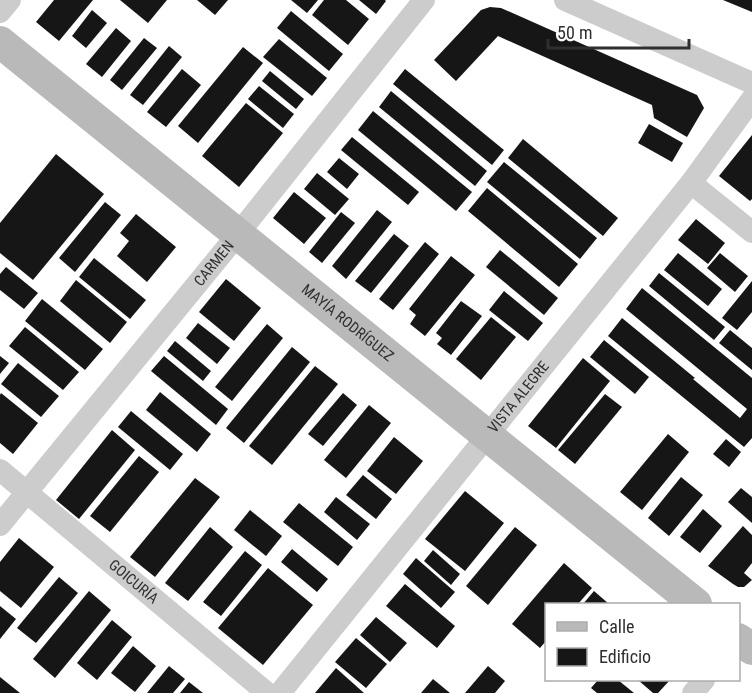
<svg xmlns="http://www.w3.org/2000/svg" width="752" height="693" font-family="'Roboto Condensed',sans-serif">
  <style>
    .building { fill: #161616 }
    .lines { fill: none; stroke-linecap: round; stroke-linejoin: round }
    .street { stroke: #ccc; stroke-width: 22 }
    .secondary { stroke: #b9b9b9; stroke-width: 32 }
    .labels { text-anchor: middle; stroke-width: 6; stroke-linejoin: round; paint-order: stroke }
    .street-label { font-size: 15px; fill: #2f2f2f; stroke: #fff }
  </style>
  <rect width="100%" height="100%" fill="#fff"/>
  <!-- building -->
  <g class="building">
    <path d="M54 0H93L59 41 36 22Z"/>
    <path d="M120 0H167L148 23Z"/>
    <path d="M197 0H228L215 15Z"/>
    <path d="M291 0H318L307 13Z"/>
    <path d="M324 0H346L369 19 348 45 312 15Z"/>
    <path d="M359 0H385L386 1 376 14Z"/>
    <path d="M723 0H752V12Z"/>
    <path d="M490 7 501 8 697 95 704 108 687 137 654 118 652 105 498 36 456 81 434 60 481 10Z"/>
    <path d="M92 10 107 23 86 48 72 36Z"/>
    <path d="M291 11 343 54 329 71 277 28Z"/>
    <path d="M116 28 131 41 102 77 86 64Z"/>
    <path d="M144 38 157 48 122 90 110 80Z"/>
    <path d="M279 39 327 78 312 96 263 57Z"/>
    <path d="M169 46 182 57 143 105 130 95Z"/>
    <path d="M243 47 263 63 198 143 178 126Z"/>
    <path d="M182 69 201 85 166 127 147 112Z"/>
    <path d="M405 69 504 150 492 165 393 84Z"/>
    <path d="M270 71 304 99 296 109 262 81Z"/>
    <path d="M259 86 294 114 283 128 248 99Z"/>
    <path d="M391 91 487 171 475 186 379 107Z"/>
    <path d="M246 103 283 133 239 187 202 156Z"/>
    <path d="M373 111 472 192 456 211 358 130Z"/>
    <path d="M649 124 683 143 672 162 638 143Z"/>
    <path d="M752 135V199L750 201 719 176Z"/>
    <path d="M352 137 419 192 408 205 341 150Z"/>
    <path d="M523 139 618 218 603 236 508 158Z"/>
    <path d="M56 154 104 194 33 280 0 253V223Z"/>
    <path d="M339 158 359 174 347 189 327 172Z"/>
    <path d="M504 162 597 238 580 259 487 182Z"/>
    <path d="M317 173 349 199 335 215 304 189Z"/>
    <path d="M487 188 578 264 559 287 468 211Z"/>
    <path d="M294 192 326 218 304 244 273 218Z"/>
    <path d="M105 202 121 215 75 272 59 258Z"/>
    <path d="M377 210 392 222 346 279 332 266Z"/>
    <path d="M341 212 355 223 322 263 309 252Z"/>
    <path d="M136 214 176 247 147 282 117 256 129 241 120 233Z"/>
    <path d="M696 219 725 243 708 264 678 240Z"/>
    <path d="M394 234 409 246 371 293 355 281Z"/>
    <path d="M425 242 439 254 393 310 379 299Z"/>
    <path d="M500 250 558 298 544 315 486 267Z"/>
    <path d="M678 253 722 289 708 306 664 270Z"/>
    <path d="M720 253 748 276 735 292 707 268Z"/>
    <path d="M451 256 475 275 425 336 410 324 416 315 409 309Z"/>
    <path d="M94 258 146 300 130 319 79 277Z"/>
    <path d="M6 267 38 293 24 309 0 290V274Z"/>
    <path d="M659 273 725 327 714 340 649 286Z"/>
    <path d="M226 279 261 308 234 341 199 312Z"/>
    <path d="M76 280 127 322 110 343 60 301Z"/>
    <path d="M752 281V312L737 330 722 318Z"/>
    <path d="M642 288 752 378V438L744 447 608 336 622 318 695 378 693 379 740 418 747 409 626 309Z"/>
    <path d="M504 291 543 323 528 341 489 310Z"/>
    <path d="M42 299 103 349 85 370 25 321Z"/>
    <path d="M461 301 482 316 451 355 437 344 442 338 436 333Z"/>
    <path d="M491 317 516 337 481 380 456 359Z"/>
    <path d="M198 323 230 348 217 364 186 338Z"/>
    <path d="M267 324 283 338 232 401 215 387Z"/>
    <path d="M25 327 79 372 63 390 9 346Z"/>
    <path d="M730 330 752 348V370L719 343Z"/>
    <path d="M604 340 649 377 635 394 590 357Z"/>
    <path d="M175 341 211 371 203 381 167 351Z"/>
    <path d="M292 347 310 362 244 443 226 428Z"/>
    <path d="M0 356 9 363 0 374Z"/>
    <path d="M164 356 228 409 216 425 151 371Z"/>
    <path d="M583 358 610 381 556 448 528 426Z"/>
    <path d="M18 363 59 396 41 417 1 384Z"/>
    <path d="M315 366 338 384 272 465 249 446Z"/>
    <path d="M160 392 211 434 197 452 146 410Z"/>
    <path d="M1 393 38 423 13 454 0 443V395Z"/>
    <path d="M343 393 357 405 323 446 308 434Z"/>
    <path d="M605 394 622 407 575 464 558 450Z"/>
    <path d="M369 405 391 423 346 478 324 460Z"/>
    <path d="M131 411 183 454 170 470 118 427Z"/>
    <path d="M112 430 135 450 79 519 56 500Z"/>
    <path d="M668 434 689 452 642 510 620 492Z"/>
    <path d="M394 437 423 461 396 494 367 471Z"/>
    <path d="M726 439 741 452 729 467 713 454Z"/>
    <path d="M139 456 159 472 110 532 90 516Z"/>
    <path d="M363 475 392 499 376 519 346 495Z"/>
    <path d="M681 477 703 495 669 536 648 518Z"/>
    <path d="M195 478 220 497 155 577 130 557Z"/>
    <path d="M741 488 752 497V523L728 502Z"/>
    <path d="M465 491 504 523 465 571 425 539Z"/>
    <path d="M336 497 370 524 357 540 324 512Z"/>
    <path d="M299 503 353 547 338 566 283 522Z"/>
    <path d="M703 509 722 526 700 553 680 537Z"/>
    <path d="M250 510 282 536 266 556 234 530Z"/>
    <path d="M743 526 752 535V563L744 573 752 580 744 587H738L733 584 708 566Z"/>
    <path d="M210 527 233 547 188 601 165 583Z"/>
    <path d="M515 527 537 545 488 605 466 586Z"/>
    <path d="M19 538 54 567 21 608 0 591V562Z"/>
    <path d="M292 549 328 579 317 592 281 562Z"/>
    <path d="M433 550 460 574 451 585 424 561Z"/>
    <path d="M245 551 262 565 221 616 203 602Z"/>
    <path d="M416 558 455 592 441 608 403 574Z"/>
    <path d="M564 563 592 588 578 604H546V641L540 648 512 624Z"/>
    <path d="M268 568 313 605 263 665 218 628Z"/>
    <path d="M59 577 78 593 36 643 17 628Z"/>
    <path d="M405 584 455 626 437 648 386 606Z"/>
    <path d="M89 591 111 610 55 678 33 659Z"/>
    <path d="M594 591 609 604H583Z"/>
    <path d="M0 606 16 619 0 639Z"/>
    <path d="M376 617 407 643 390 662 360 635Z"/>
    <path d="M112 620 132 637 97 680 77 663Z"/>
    <path d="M356 638 387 664 366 688 335 662Z"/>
    <path d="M133 646 156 666 135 692 111 673Z"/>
    <path d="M169 666 185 679 173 693H147Z"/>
    <path d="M488 666 505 681 495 693H465Z"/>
    <path d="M336 668 364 693H315Z"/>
    <path d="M0 677 20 693H0Z"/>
    <path d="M433 679 450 693H421Z"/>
    <path d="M598 680H618L634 693H597L591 688Z"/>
    <path d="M638 680H670L658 693H653Z"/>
    <path d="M189 682 203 693H180Z"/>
  </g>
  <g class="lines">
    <!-- street -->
    <g class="street">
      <path d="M565 0 752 83"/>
      <path d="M0 12 10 0"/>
      <path d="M691 183 752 232"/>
      <path id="s1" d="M0 470 267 693"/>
      <path id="s2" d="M0 525 238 234 424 0"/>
      <path id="s3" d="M280 693 691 183 752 99"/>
      <path d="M693 693 704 680"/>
    </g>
    <!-- secondary -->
    <g class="secondary">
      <path id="s4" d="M0 42 696 604"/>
      <path d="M738 639 752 649"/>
    </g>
  </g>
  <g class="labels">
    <!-- street labels -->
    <g class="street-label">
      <text dy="5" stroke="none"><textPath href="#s2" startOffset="338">CARMEN</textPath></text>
      <text dy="5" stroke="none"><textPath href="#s4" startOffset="447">MAYÍA RODRÍGUEZ</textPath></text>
      <text dy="5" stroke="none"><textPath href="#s3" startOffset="380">VISTA ALEGRE</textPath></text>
      <text dy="5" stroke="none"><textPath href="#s1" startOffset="174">GOICURÍA</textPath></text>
    </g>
  </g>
  <!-- legend -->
  <rect x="545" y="603" width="195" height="78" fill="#ffffff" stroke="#acacac" stroke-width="1.5"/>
  <rect x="557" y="622" width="30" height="9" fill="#b9b9b9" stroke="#acacac" stroke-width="1.5"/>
  <text x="599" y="633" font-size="18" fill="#2f2f2f">Calle</text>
  <rect x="557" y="648" width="30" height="18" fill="#161616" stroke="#acacac" stroke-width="1.5"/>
  <text x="599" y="663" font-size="18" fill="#2f2f2f">Edificio</text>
  <!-- scale -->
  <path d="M548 39v9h141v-9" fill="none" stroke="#2f2f2f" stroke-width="3"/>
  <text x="557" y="39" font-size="18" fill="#2f2f2f" stroke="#ffffff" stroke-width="4.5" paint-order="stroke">50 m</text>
</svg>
